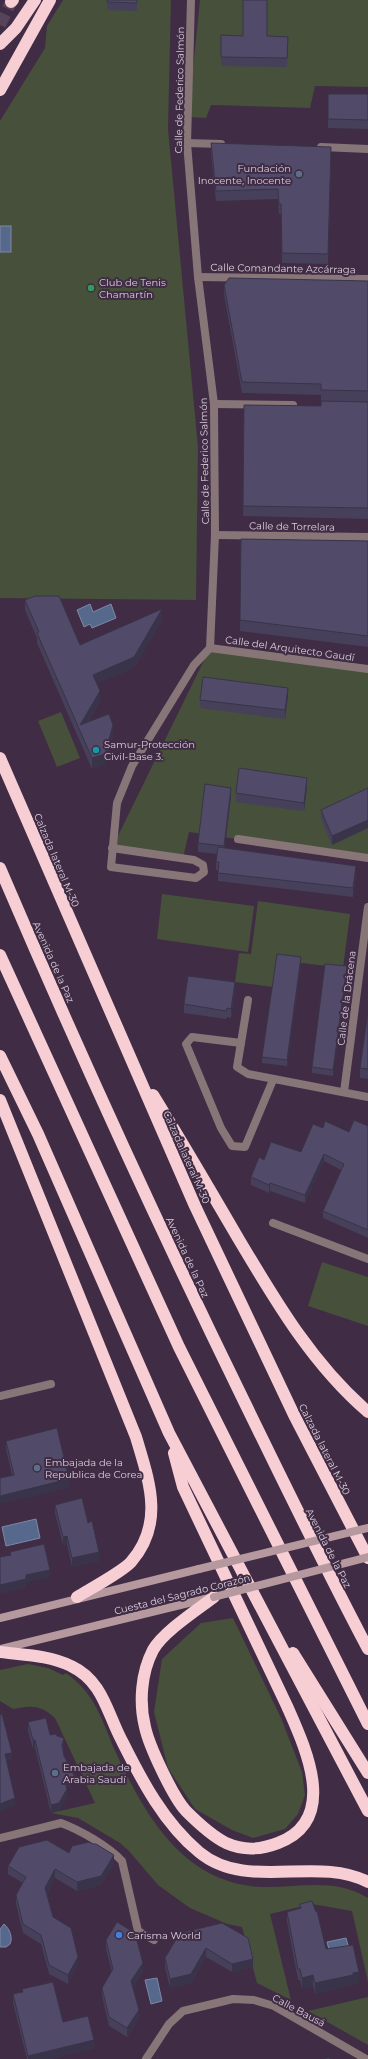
<svg xmlns="http://www.w3.org/2000/svg" width="368" height="2059" font-family="Montserrat,sans-serif">
  <style>
    .green { fill: #46503a }
    .water { fill: #56698d; stroke: #7e87a5 }
    .lines { fill: none; stroke-linecap: round; stroke-linejoin: round }
    .motorway-tunnel { stroke: #57445b; stroke-width: 12; stroke-dasharray: 12 6; stroke-linecap: butt }
    .minor { stroke: #877578; stroke-width: 8 }
    .secondary { stroke: #b5999e; stroke-width: 8 }
    .motorway { stroke: #f8ced5; stroke-width: 12 }
    .secondary-bridge { stroke: #b5999e; stroke-width: 8 }
    .wall { fill: #46405a }
    .shaded-wall { fill: #39344a }
    .building { fill: #514b69; stroke: #39344a }
    .service-dot { fill: #5c6f8a; stroke: #402c44; stroke-width: 1.5 }
    .leisure-dot { fill: #2e9e5b; stroke: #402c44; stroke-width: 1.5 }
    .culture-dot { fill: #0f9aa8; stroke: #402c44; stroke-width: 1.5 }
    .shop-dot { fill: #3f7fe0; stroke: #402c44; stroke-width: 1.5 }
    .labels { text-anchor: middle; stroke-width: 4; stroke-linejoin: round; paint-order: stroke }
    .street-label { font-size: 10px; fill: #dacedd; stroke: #402c44 }
    .poi-label { font-size: 10px; fill: #dacedd; stroke: #402c44; text-anchor: start }
  </style>
  <rect width="100%" height="100%" fill="#402c44"/>
  <!-- green -->
  <g class="green">
    <path d="M63 0H171L168 129 198 447 196 600 0 598V121L45 48 47 26Z"/>
    <path d="M200 0H368V87L315 86 310 108 211 105 206 118 188 117Z"/>
    <path d="M210 648 368 669V858L189 832 183 858 112 848Z"/>
    <path d="M61 712 80 758 57 767 38 721Z"/>
    <path d="M162 894 254 906 248 952 157 939Z"/>
    <path d="M258 901 350 914 343 968 277 960 273 987 235 982 239 953 251 954Z"/>
    <path d="M322 1262 368 1277V1326L308 1306Z"/>
    <path d="M233 1618 281 1718 302 1772 305 1795 298 1814 285 1829 253 1838 232 1830 195 1809 168 1768 154 1712 162 1659 201 1623Z"/>
    <path d="M28 1664 48 1668 63 1675 66 1673C96 1694 102 1721 116 1753 132 1787 152 1826 180 1852 202 1873 231 1886 262 1887 298 1888 334 1877 368 1898V1982L352 1911 312 1904 270 1914 291 2000 257 1983 242 1927 227 1924 190 1908 158 1885 129 1851 120 1843 78 1818 51 1813 95 1803 55 1718C41 1705 31 1705 13 1709L0 1701V1670Z"/>
    <path d="M368 1997V2045L308 2011Z"/>
  </g>
  <!-- water -->
  <g class="water">
    <rect x="0" y="226" width="11" height="26"/>
    <path d="M90 604 93 612 111 604 116 618 92 628 90 624 84 627 77 610Z"/>
    <path d="M36 1519 40 1538 6 1546 2 1527Z"/>
    <path d="M4 1924C10 1929 13 1938 10 1944L6 1947H0V1929Z"/>
    <path d="M346 1938 349 1949 330 1953 327 1942Z"/>
    <path d="M157 1978 162 2001 151 2004 145 1980Z"/>
  </g>
  <g class="lines">
    <!-- motorway-tunnel -->
    <path class="motorway-tunnel" d="M0 25 11 2"/>
    <!-- minor -->
    <g class="minor">
      <path d="M187 143 221 144"/>
      <path d="M321 147 368 149"/>
      <path d="M198 277 368 279"/>
      <path d="M214 404 293 405"/>
      <path d="M215 535 368 537"/>
      <path d="M210 648 368 669"/>
      <path d="M238 839 368 858"/>
      <path d="M112 848 194 860 203 865 204 872 196 878 111 867 117 803 132 766 194 665 210 648 215 535 214 404 198 277 187 143 191 0"/>
      <path d="M241 1043 248 1000"/>
      <path d="M273 1080 245 1147 232 1146 221 1128 186 1044 192 1037 241 1043 237 1067 248 1074 368 1097"/>
      <path d="M344 1092 368 907"/>
      <path d="M273 1223 368 1259"/>
      <path d="M0 1396 51 1384"/>
      <path d="M0 1838 61 1823C80 1830 108 1846 122 1861L138 1931 154 1940"/>
      <path d="M146 2059 169 2024 183 2011 233 1999 254 2000 274 2006 366 2059"/>
    </g>
    <!-- secondary -->
    <g class="secondary">
      <path d="M0 1618 199 1569"/>
      <path d="M0 1649 209 1598"/>
    </g>
    <!-- motorway -->
    <g class="motorway">
      <path d="M11 2 13 0"/>
      <path d="M0 44 16 28 35 0"/>
      <path d="M0 90 50 0"/>
      <path d="M0 758 195 1206 294 1415 368 1558"/>
      <path d="M0 868C76 1046 157 1223 242 1397 283 1481 324 1566 368 1649"/>
      <path d="M0 955 179 1347 368 1724"/>
      <path d="M0 1056 38 1134 169 1433 368 1811"/>
      <path d="M153 1095C182 1142 210 1190 238 1238 275 1300 312 1364 368 1412"/>
      <path d="M0 1100 136 1437C149 1481 165 1523 131 1562 122 1572 90 1589 77 1597"/>
      <path d="M174 1453 183 1487 287 1706C305 1747 340 1820 278 1843 260 1850 244 1851 226 1843 212 1836 197 1822 186 1811 173 1797 149 1746 145 1727 139 1703 141 1673 153 1650 163 1632 197 1610 214 1597"/>
      <path d="M0 1652C23 1655 49 1655 71 1666 103 1681 107 1713 122 1741 142 1781 164 1823 199 1852 247 1892 316 1855 368 1882"/>
      <path d="M293 1653 368 1773"/>
    </g>
    <!-- secondary-bridge -->
    <g class="secondary-bridge">
      <path d="M199 1569 368 1528"/>
      <path d="M214 1597 368 1557"/>
    </g>
  </g>
  <!-- wall -->
  <g class="wall">
    <path d="M107 0H137V11L107 10Z"/>
    <path d="M221 35 288 37 287 67 221 66Z"/>
    <path d="M328 94H368V129L328 128Z"/>
    <path d="M211 143 331 158 328 264 282 263 281 214H279L278 199 216 201 211 154Z"/>
    <path d="M368 281V402L321 401V395L242 393 224 295V285Z"/>
    <path d="M368 402V519L243 516 244 405 321 406Z"/>
    <path d="M241 539 368 541V647L240 631Z"/>
    <path d="M25 600 80 645 162 620 134 668 97 683 100 701 88 722 113 735 105 764 92 769 37 643V638L25 610Z"/>
    <path d="M288 696 285 719 200 708V700Z"/>
    <path d="M307 787 304 811 236 802V793Z"/>
    <path d="M368 788V828L332 845 321 819V810Z"/>
    <path d="M231 796 225 848 356 874 353 897 218 881V870H216V862L217 854 198 852V843Z"/>
    <path d="M301 963 287 1066 262 1063V1057Z"/>
    <path d="M347 973 333 1076 312 1073V1067Z"/>
    <path d="M235 991 231 1018 227 1017 226 1019 184 1013V1004Z"/>
    <path d="M368 1012V1079L360 1078V1068Z"/>
    <path d="M368 1126V1238L323 1218V1211L341 1170 324 1161 305 1203 270 1191 269 1193 251 1185V1177L264 1160 301 1152 323 1128 349 1132Z"/>
    <path d="M6 1441 69 1488 12 1475 6 1449Z"/>
    <path d="M55 1505 88 1523 99 1561 72 1567 67 1544 63 1545 55 1513Z"/>
    <path d="M28 1722 50 1735 57 1736 64 1746 63 1750 64 1756 75 1785 66 1787 67 1798 59 1811 51 1813 35 1748 33 1749 28 1731Z"/>
    <path d="M69 1853 114 1863 101 1885 77 1891 55 1878 47 1893 53 1917 78 1965 68 1984 49 1974 41 1944 23 1933 16 1904V1895L23 1883 8 1874V1866Z"/>
    <path d="M300 1904 326 1949 359 1982 353 1984V1985L315 1994 313 1986 302 1989 300 1980H298L287 1922V1912L300 1909Z"/>
    <path d="M180 1933 253 1967 232 1972 206 1957 191 1983 170 1988 165 1967V1958Z"/>
    <path d="M106 1940 143 1972 133 1987 139 2019 127 2037 109 2026 102 1996V1988L112 1972 106 1949Z"/>
    <path d="M22 1989 63 2022 94 2048 50 2059H27L13 2003V1994L22 1992Z"/>
  </g>
  <!-- shaded-wall -->
  <g class="shaded-wall">
    <path d="M162 609V620L134 668 93 685V675Z"/>
    <path d="M288 688V696L285 719V710Z"/>
    <path d="M100 691V701L81 733 80 725Z"/>
    <path d="M113 725V735L105 764 92 769V758Z"/>
    <path d="M307 778V787L304 811V803Z"/>
    <path d="M231 788V796L224 855V846Z"/>
    <path d="M368 820V828L332 845V836Z"/>
    <path d="M356 866V874L353 897V888Z"/>
    <path d="M301 957V963L287 1066V1060Z"/>
    <path d="M347 966V973L333 1076V1070Z"/>
    <path d="M235 982V991L231 1018V1009Z"/>
    <path d="M324 1154V1161L305 1203V1195Z"/>
    <path d="M270 1183V1191L269 1193V1185Z"/>
    <path d="M69 1479V1488L0 1504V1496Z"/>
    <path d="M67 1536V1544L63 1545V1537Z"/>
    <path d="M99 1552V1561L72 1567V1558Z"/>
    <path d="M50 1570V1578L26 1583V1588L0 1594V1585L26 1575Z"/>
    <path d="M64 1738V1746L62 1754V1745Z"/>
    <path d="M33 1740H35V1748L33 1749Z"/>
    <path d="M12 1753V1761L5 1762V1754Z"/>
    <path d="M75 1777V1785L64 1788V1779Z"/>
    <path d="M67 1789V1798L59 1811 51 1813V1805Z"/>
    <path d="M15 1798V1806L0 1812V1804Z"/>
    <path d="M114 1855V1863L101 1885 77 1891V1882Z"/>
    <path d="M55 1869V1878L45 1896V1888Z"/>
    <path d="M206 1948V1957L191 1983 170 1988V1979Z"/>
    <path d="M78 1957V1965L68 1984V1975Z"/>
    <path d="M253 1959V1967L232 1972V1964Z"/>
    <path d="M143 1963V1972L131 1989V1981Z"/>
    <path d="M359 1972V1982L353 1984V1985L315 1994V1983Z"/>
    <path d="M313 1975V1986L302 1989V1978Z"/>
    <path d="M139 2010V2019L127 2037V2028Z"/>
    <path d="M94 2040V2048L50 2059H28V2056Z"/>
  </g>
  <!-- building -->
  <g class="building">
    <path d="M107 0H137V3L107 2Z"/>
    <path d="M243 0H267V36L288 37 287 58 221 57V35L243 36Z"/>
    <path d="M328 94H368V120L328 119Z"/>
    <path d="M211 143 331 147 328 254 282 253 281 204H279L278 189 216 191Z"/>
    <path d="M229 278 368 281V391L321 390V384L242 382 224 285Z"/>
    <path d="M321 401 368 402V508L243 506 244 405 321 406Z"/>
    <path d="M241 539 368 541V636L240 620Z"/>
    <path d="M35 596H59L80 645 162 609 134 657 93 675 100 691 80 725 109 714 113 725 105 754 92 758 37 633 39 632 25 600Z"/>
    <path d="M203 677 288 688 285 710 200 700Z"/>
    <path d="M239 768 307 778 304 803 236 793Z"/>
    <path d="M205 784 231 788 224 846 198 843Z"/>
    <path d="M368 788V820L332 836 321 810Z"/>
    <path d="M218 847 356 866 353 888 218 873 219 862H216Z"/>
    <path d="M277 954 301 957 287 1060 262 1057Z"/>
    <path d="M325 964 347 966 333 1070 312 1067Z"/>
    <path d="M188 976 235 982 231 1009 227 1008 226 1011 184 1004Z"/>
    <path d="M368 1012V1069L360 1068Z"/>
    <path d="M354 1120 368 1126V1230L323 1211 344 1164 324 1154 305 1195 270 1183 269 1185 251 1177 259 1157 264 1160 271 1142 301 1152 313 1124 323 1128 325 1121 349 1132Z"/>
    <path d="M57 1428 69 1479 0 1496V1478L14 1475 6 1441Z"/>
    <path d="M82 1498 88 1523 92 1521 99 1552 72 1558 67 1536 63 1537 55 1505Z"/>
    <path d="M44 1544 50 1570 26 1575V1579L0 1585V1557L11 1555 10 1552Z"/>
    <path d="M2 1714 12 1753 5 1754 15 1798 0 1804V1715Z"/>
    <path d="M46 1718 50 1735 56 1734 57 1736 64 1738 62 1745 64 1756 75 1777 64 1779 67 1789 59 1803 51 1805 35 1740H33L28 1722Z"/>
    <path d="M47 1840 69 1853 72 1846 89 1842 93 1844H96L114 1855 101 1876 77 1882 55 1869 45 1888 53 1917 71 1928 78 1957 68 1975 49 1965 41 1935 23 1924 16 1895 26 1877 8 1866 19 1847Z"/>
    <path d="M312 1901 316 1912 317 1911 326 1949 353 1945 359 1972 353 1973V1975L315 1983 313 1975 302 1978 300 1969H298L287 1912 301 1908 300 1904Z"/>
    <path d="M117 1922 135 1933 143 1963 131 1981 139 2010 127 2028 109 2017 102 1988 113 1969 106 1940Z"/>
    <path d="M222 1923 248 1938 253 1959 232 1964 206 1948 191 1974 170 1979 165 1958 180 1933Z"/>
    <path d="M53 1982 63 2022 88 2016 94 2040 28 2056 13 1994 23 1992 22 1989Z"/>
    <path d="M329 2057 330 2059H324Z"/>
  </g>
  <!-- markers -->
  <g class="service-dot">
    <circle cx="299" cy="174" r="4"/>
    <circle cx="37" cy="1468" r="4"/>
    <circle cx="55" cy="1773" r="4"/>
  </g>
  <circle class="leisure-dot" cx="91" cy="288" r="4"/>
  <circle class="culture-dot" cx="96" cy="750" r="4"/>
  <circle class="shop-dot" cx="119" cy="1935" r="4"/>
  <g class="labels">
    <!-- street labels -->
    <g class="street-label">
      <text transform="translate(179 90) rotate(-89)" y="4">Calle de Federico Salmón</text>
      <text transform="translate(283 268) rotate(1)" y="4">Calle Comandante Azcárraga</text>
      <text transform="translate(204 461) rotate(-91)" y="4">Calle de Federico Salmón</text>
      <text transform="translate(292 526) rotate(1)" y="4">Calle de Torrelara</text>
      <text transform="translate(290 648) rotate(8)" y="4">Calle del Arquitecto Gaudí</text>
      <text transform="translate(57 860) rotate(67)" y="4">Calzada lateral M-30</text>
      <text transform="translate(54 962) rotate(66)" y="4">Avenida de la Paz</text>
      <text transform="translate(346 998) rotate(-83)" y="4">Calle de la Drácena</text>
      <text transform="translate(187 1157) rotate(66)" y="4">Calzada lateral M-30</text>
      <text transform="translate(188 1257) rotate(65)" y="4">Avenida de la Paz</text>
      <text transform="translate(325 1449) rotate(63)" y="4">Calzada lateral M-30</text>
      <text transform="translate(329 1548) rotate(63)" y="4">Avenida de la Paz</text>
      <text transform="translate(182 1594) rotate(-14)" y="4">Cuesta del Sagrado Corazón</text>
      <text transform="translate(299 2010) rotate(28)" y="4">Calle Bausá</text>
    </g>
    <!-- poi labels -->
    <g class="poi-label">
      <text x="291" y="172" text-anchor="end">Fundación<tspan x="291" dy="12">Inocente, Inocente</tspan></text>
      <text x="99" y="286">Club de Tenis<tspan x="99" dy="12">Chamartín</tspan></text>
      <text x="104" y="748">Samur-Protección<tspan x="104" dy="12">Civil-Base 3.</tspan></text>
      <text x="45" y="1466">Embajada de la<tspan x="45" dy="12">Republica de Corea</tspan></text>
      <text x="63" y="1771">Embajada de<tspan x="63" dy="12">Arabia Saudí</tspan></text>
      <text x="127" y="1939">Carisma World</text>
    </g>
  </g>
</svg>
